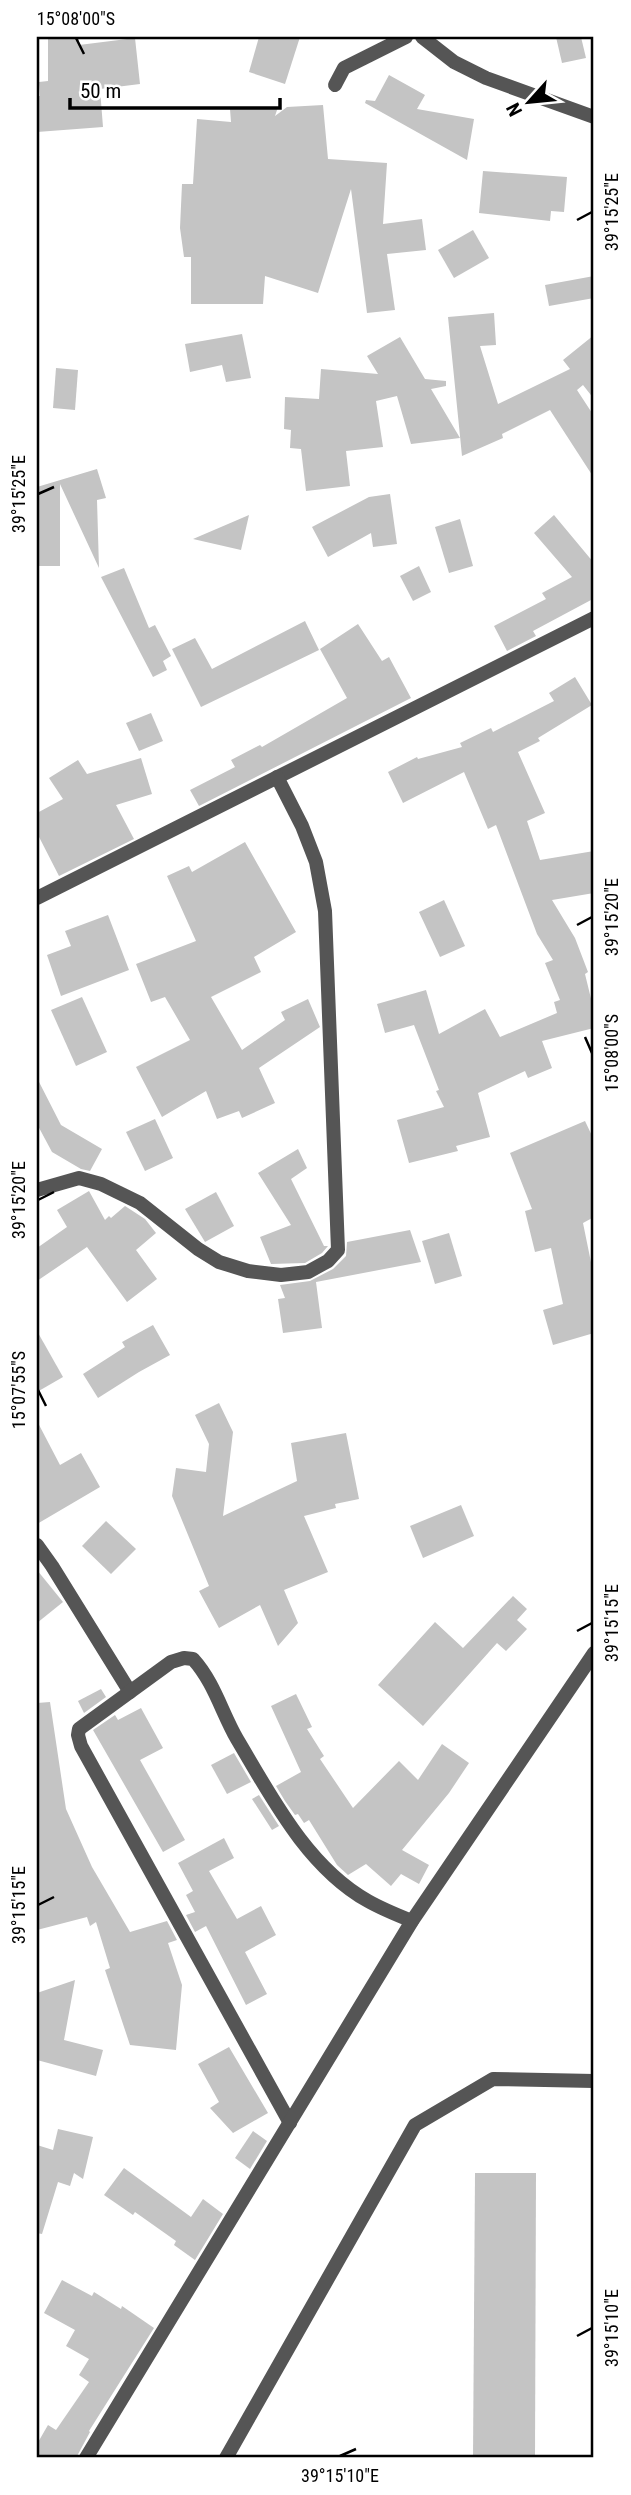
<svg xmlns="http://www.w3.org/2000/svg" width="631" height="2495" font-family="'Roboto Condensed',sans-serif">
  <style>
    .building { fill: #c4c4c4 }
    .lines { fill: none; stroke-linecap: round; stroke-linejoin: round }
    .street { stroke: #555; stroke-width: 14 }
    .ticks { fill: none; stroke: #000; stroke-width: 2.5 }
    .neatline { fill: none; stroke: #000; stroke-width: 2.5 }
    .ticks-label { font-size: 18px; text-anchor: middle; fill: #000 }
  </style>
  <rect width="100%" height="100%" fill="#fff"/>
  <!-- building -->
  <g class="building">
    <path d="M48 37H79V45L135 38 140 84 100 89 103 127 37 132V96H40L39 82 48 81Z"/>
    <path d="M259 37H300L285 84 249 72Z"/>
    <path d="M556 37H581L586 58 562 63Z"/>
    <path d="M389 75 425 95 417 109 474 119 467 160 365 103 366 100 375 101Z"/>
    <path d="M323 105 328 159 387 163 383 224 422 219 426 250 387 254 395 310 367 313 351 189 318 293 265 276 263 304H191V257H184L180 228 182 184H193L197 119 231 122 230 109 278 107 275 116 287 107Z"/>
    <path d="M483 171 567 177 564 212 551 211 550 221 479 213Z"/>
    <path d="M473 230 489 258 454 278 438 250Z"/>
    <path d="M594 276V298L549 306 545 285Z"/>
    <path d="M494 313 496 345 480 346 498 404 570 369 563 360 594 335V399L583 385 577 390 594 416V478L550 410 502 434 503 438 462 456 448 317Z"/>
    <path d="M242 334 251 378 226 382 222 365 190 372 185 344Z"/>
    <path d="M400 337 425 379 446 381V386L431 389 460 438 411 444 397 396 376 401 383 447 346 451 350 486 306 491 301 449 290 448 291 430 284 429 285 397 319 399 321 369 378 374 367 356Z"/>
    <path d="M56 368 78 370 75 410 53 408Z"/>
    <path d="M97 469 106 498 97 500 99 568 60 484V566H37V487Z"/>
    <path d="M390 494 397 544 373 547 371 533 328 557 312 527 369 497Z"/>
    <path d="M249 515 241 550 193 539Z"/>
    <path d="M554 515 594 563V604L591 600 533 631 536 636 507 651 494 626 546 599 542 593 572 577 534 533Z"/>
    <path d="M460 519 473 566 449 573 435 527Z"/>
    <path d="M419 566 431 592 413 601 400 576Z"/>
    <path d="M124 568 149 628 155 625 171 656 163 661 167 670 153 677 101 577Z"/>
    <path d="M305 621 319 650 201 707 172 649 195 638 212 669Z"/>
    <path d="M358 624 382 661 389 657 411 698 199 806 190 790 235 767 231 760 260 745 262 747 347 698 320 649Z"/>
    <path d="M575 677 592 705 538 738 540 741 518 752 545 813 527 821 540 860 594 851V893L552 900 575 938 588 972 585 974 594 1011V1028L542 1041 552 1068 528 1078 525 1071 478 1093 490 1137 456 1146 458 1151 409 1163 397 1120 444 1107 436 1091 439 1090 414 1025 385 1033 377 1004 426 990 439 1034 485 1009 500 1037 557 1013 554 1002 560 1000 545 963 553 960 537 934 496 825 488 829 464 772 403 803 388 772 417 757 418 759 462 747 460 743 491 728 493 732 554 701 549 693Z"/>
    <path d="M151 713 163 741 139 751 126 723Z"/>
    <path d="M141 758 152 794 116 805 134 839 59 876 37 833V813L63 799 49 778 78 760 87 774Z"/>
    <path d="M245 842 296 932 254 957 261 972 211 997 242 1050 285 1020 281 1012 308 999 320 1027 259 1068 275 1103 242 1118 239 1111 217 1119 206 1091 162 1117 136 1067 190 1040 165 997 151 1002 136 964 196 941 167 876 189 866 192 872Z"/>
    <path d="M444 900 465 946 440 957 419 912Z"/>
    <path d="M108 915 129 970 61 996 47 955 71 946 65 931Z"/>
    <path d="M82 997 107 1052 76 1066 51 1010Z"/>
    <path d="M37 1078 61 1125 102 1149 90 1171 81 1169 52 1152 37 1124Z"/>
    <path d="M155 1119 173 1158 145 1171 126 1132Z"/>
    <path d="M585 1121 594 1140V1217L583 1223 594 1277V1333L553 1345 543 1310 563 1304 551 1248 535 1252 525 1211 532 1209 510 1153Z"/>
    <path d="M298 1149 307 1168 291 1179 324 1246H328L322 1253 305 1263 271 1264 260 1237 291 1225 258 1173Z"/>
    <path d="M89 1191 105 1220 109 1216 111 1218 125 1206 145 1219 156 1233 136 1250 157 1279 127 1302 87 1247 37 1281V1248L67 1227 57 1210Z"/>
    <path d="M216 1192 234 1226 205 1242 185 1209Z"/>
    <path d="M410 1230 421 1262 316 1282 322 1328 283 1333 278 1299 285 1298 280 1285 310 1281 333 1269 346 1256 347 1242Z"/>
    <path d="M449 1233 462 1276 435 1284 422 1241Z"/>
    <path d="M153 1325 170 1355 139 1372 98 1398 83 1374 125 1347 122 1342Z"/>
    <path d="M37 1331 63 1377 37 1392Z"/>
    <path d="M219 1403 233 1432 223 1516 297 1481 291 1443 346 1433 359 1499 335 1504 336 1508 304 1516 328 1572 284 1590 298 1623 278 1646 260 1605 219 1628 199 1591 209 1586 172 1496 176 1468 206 1472 209 1444 195 1415Z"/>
    <path d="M37 1421 60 1465 81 1453 100 1487 37 1524Z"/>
    <path d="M461 1505 474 1536 423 1558 410 1526Z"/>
    <path d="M106 1521 136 1549 111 1574 82 1546Z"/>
    <path d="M37 1570 63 1602 37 1623Z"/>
    <path d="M513 1596 527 1609 517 1620 527 1629 506 1651 497 1643 423 1726 378 1685 435 1622 463 1648Z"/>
    <path d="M101 1689 106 1697 84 1713 78 1701Z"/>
    <path d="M296 1694 312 1727 307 1729 324 1756 320 1759 353 1808 399 1761 418 1780 442 1744 469 1763 449 1793 402 1850 429 1865 419 1884 401 1874 391 1886 366 1864 348 1875 337 1865 309 1820 304 1823 298 1814 295 1815 285 1801 276 1786 301 1772 271 1706Z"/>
    <path d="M50 1702 66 1809 92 1867 130 1932 167 1921 177 1940 168 1943 182 1985 176 2050 130 2045 105 1970 110 1968 96 1922 90 1926 87 1917 37 1930V1703Z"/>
    <path d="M141 1708 163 1748 140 1760 185 1840 163 1852 93 1730 115 1715 118 1720Z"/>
    <path d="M234 1753 251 1782 227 1794 211 1765Z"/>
    <path d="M259 1795 279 1826 272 1830 252 1799Z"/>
    <path d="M224 1838 234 1858 209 1871 237 1919 261 1906 276 1935 245 1952 267 1994 246 2005 206 1926 195 1932 186 1915 195 1912 186 1895 193 1891 178 1863Z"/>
    <path d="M75 1980 64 2040 103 2050 96 2076 37 2060V1993Z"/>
    <path d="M229 2047 268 2113 233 2133 210 2108 219 2102 198 2064Z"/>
    <path d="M58 2129 93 2137 83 2179 74 2173 70 2186 58 2182 42 2234 37 2233V2145L53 2150Z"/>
    <path d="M253 2131 267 2141 250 2169 235 2158Z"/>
    <path d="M124 2168 191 2217 203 2199 223 2214 195 2260 174 2245 176 2241 135 2212 133 2215 104 2195Z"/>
    <path d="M475 2173H536L535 2458H473Z"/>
    <path d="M62 2280 92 2296 94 2292 121 2309 122 2306 154 2328 89 2431 90 2432 76 2458H37V2444L48 2425 56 2430 89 2382 79 2375 89 2359 66 2346 75 2330 44 2313Z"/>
  </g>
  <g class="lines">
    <!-- street -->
    <g class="street">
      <path d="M422 37 454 62 486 78 594 117"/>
      <path d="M335 85 344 68 406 37"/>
      <path d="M37 898 594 618"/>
      <path d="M37 1190 79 1178 101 1184 140 1203 198 1249 219 1262 248 1271 281 1275 308 1272 328 1261 338 1250 325 911 316 862 302 826 277 777"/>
      <path d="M37 1545 52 1566 130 1692"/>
      <path d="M290 2123 81 1746 78 1735 79 1729 171 1662 184 1658 193 1659C214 1682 222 1713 237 1739 271 1796 307 1867 368 1901 382 1909 397 1915 412 1921"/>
      <path d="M86 2458 412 1921 594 1653"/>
      <path d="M226 2458 415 2125 493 2079 594 2081"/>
    </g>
  </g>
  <!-- ticks -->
  <path class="ticks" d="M76 38 84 54M577 220 592 212M38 494 54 487M577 925 592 917M585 1037 592 1053M38 1200 54 1192M38 1390 46 1406M577 1631 592 1623M38 1905 54 1897M577 2336 592 2328M340 2456 356 2449"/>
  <!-- border -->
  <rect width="631" height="2495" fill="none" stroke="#ffffff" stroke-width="77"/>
  <!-- north arrow -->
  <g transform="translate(529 102) rotate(243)" stroke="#ffffff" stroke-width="5" paint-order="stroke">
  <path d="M0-5L12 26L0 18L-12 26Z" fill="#000000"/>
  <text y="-10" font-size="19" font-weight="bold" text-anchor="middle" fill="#000000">N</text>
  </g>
  <!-- scale -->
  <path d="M70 98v10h210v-10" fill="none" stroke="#000000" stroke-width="3.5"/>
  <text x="80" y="98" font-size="21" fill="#000000" stroke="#ffffff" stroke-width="5" paint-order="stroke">50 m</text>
  <rect x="38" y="38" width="554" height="2418" class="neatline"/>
  <g class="ticks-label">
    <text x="76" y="25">15°08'00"S</text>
    <text transform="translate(612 212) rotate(-90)" y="6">39°15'25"E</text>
    <text transform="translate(19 494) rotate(-90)" y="6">39°15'25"E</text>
    <text transform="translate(612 917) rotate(-90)" y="6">39°15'20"E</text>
    <text transform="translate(612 1053) rotate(-90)" y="6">15°08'00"S</text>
    <text transform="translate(19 1200) rotate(-90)" y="6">39°15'20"E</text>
    <text transform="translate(19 1390) rotate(-90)" y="6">15°07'55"S</text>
    <text transform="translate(612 1623) rotate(-90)" y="6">39°15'15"E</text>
    <text transform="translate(19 1905) rotate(-90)" y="6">39°15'15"E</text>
    <text transform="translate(612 2328) rotate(-90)" y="6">39°15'10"E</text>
    <text x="340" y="2482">39°15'10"E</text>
  </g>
</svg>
